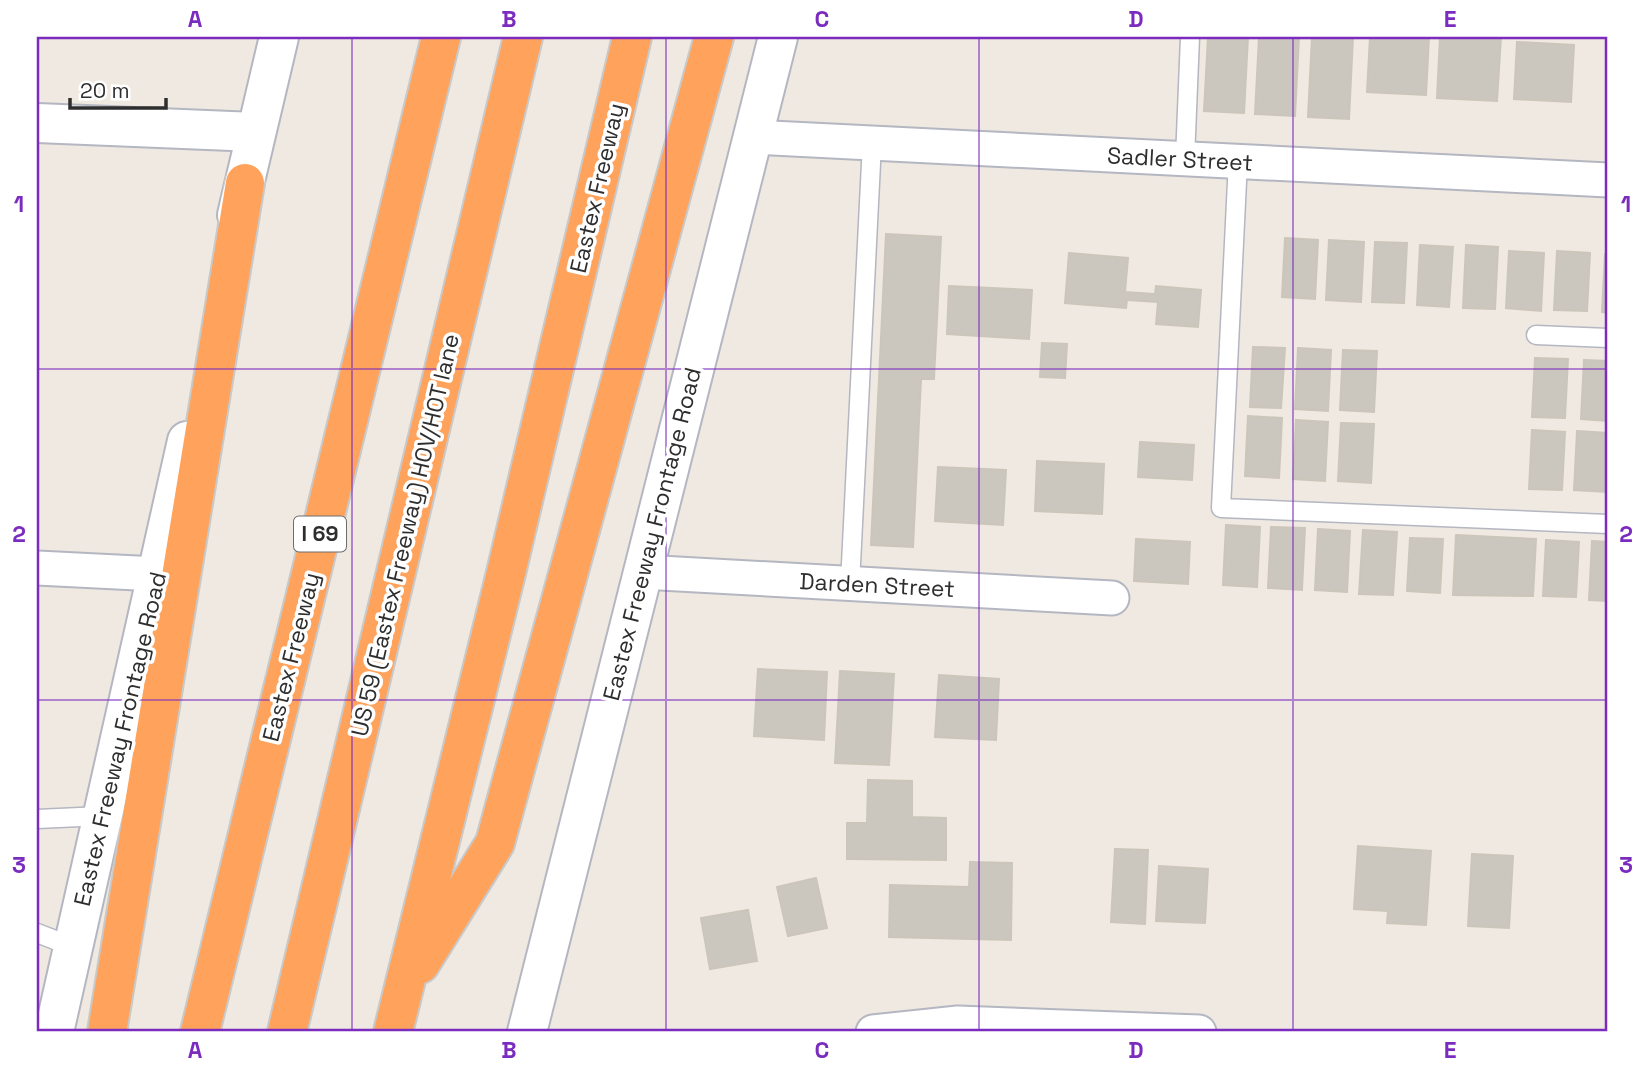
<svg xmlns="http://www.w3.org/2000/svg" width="1645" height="1069" font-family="'Space Grotesk',sans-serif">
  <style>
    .building { fill: #cbc7bf; stroke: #cbc5ba; stroke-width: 2 }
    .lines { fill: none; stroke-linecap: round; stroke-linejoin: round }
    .service-casing { stroke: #b4b7c1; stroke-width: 21 }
    .minor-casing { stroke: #b4b7c1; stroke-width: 37 }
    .tertiary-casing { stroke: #b4b7c1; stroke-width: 42 }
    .secondary-casing { stroke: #b4b7c1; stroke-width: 42 }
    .motorway-casing { stroke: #c9c9c9; stroke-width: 42 }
    .service { stroke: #fff; stroke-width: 18 }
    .minor { stroke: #fff; stroke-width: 33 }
    .tertiary { stroke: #fff; stroke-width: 38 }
    .secondary { stroke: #fff; stroke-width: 38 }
    .motorway { stroke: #ffa35c; stroke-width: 38 }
    .grid { fill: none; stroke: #7b2cbf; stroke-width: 2; stroke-opacity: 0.55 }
    .labels { text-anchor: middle; stroke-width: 7; stroke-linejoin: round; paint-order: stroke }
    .shield { fill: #fff; stroke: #6d6d6d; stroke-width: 2 }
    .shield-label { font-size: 21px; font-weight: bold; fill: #2e2e2e }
    .street-label { font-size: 23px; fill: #2e2e2e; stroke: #fff }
    .neatline { fill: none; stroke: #7b2cbf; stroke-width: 2.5 }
    .grid-label { font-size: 23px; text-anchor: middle; font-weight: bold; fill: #7b2cbf }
  </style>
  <rect width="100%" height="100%" fill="#efe9e1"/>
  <!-- building -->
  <g class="building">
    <path d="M1208 37H1248L1244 113 1204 111Z"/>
    <path d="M1259 37H1299L1295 116 1255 114Z"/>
    <path d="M1312 37H1353L1349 119 1308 117Z"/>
    <path d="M1370 37H1429L1426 95 1367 92Z"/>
    <path d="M1440 37H1501L1497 101 1437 98Z"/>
    <path d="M1517 42 1574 45 1571 102 1514 99Z"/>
    <path d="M886 234 941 237 934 379H921L913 547 871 545Z"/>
    <path d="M1285 238 1318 240 1315 299 1282 297Z"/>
    <path d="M1329 240 1364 242 1361 302 1326 300Z"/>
    <path d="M1375 242 1407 243 1404 303 1372 302Z"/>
    <path d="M1420 245 1453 247 1449 307 1417 305Z"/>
    <path d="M1466 245 1498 247 1495 309 1463 308Z"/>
    <path d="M1509 251 1544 253 1541 311 1506 308Z"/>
    <path d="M1557 251 1590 253 1587 311 1554 310Z"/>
    <path d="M1069 253 1128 258 1125 292 1155 294 1156 286 1201 290 1198 327 1156 324 1158 302 1127 300 1126 308 1065 303Z"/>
    <path d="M1605 254H1608V313L1602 312Z"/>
    <path d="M949 286 1032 290 1029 339 947 334Z"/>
    <path d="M1042 343 1067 344 1065 378 1040 377Z"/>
    <path d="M1253 347 1285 348 1281 408 1250 407Z"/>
    <path d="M1298 348 1331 350 1328 411 1295 409Z"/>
    <path d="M1343 350 1377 351 1374 412 1340 410Z"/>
    <path d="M1535 358 1568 359 1565 418 1532 417Z"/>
    <path d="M1584 360 1608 361V421L1581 419Z"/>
    <path d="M1248 416 1282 418 1279 478 1245 476Z"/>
    <path d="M1296 420 1328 422 1325 481 1293 479Z"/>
    <path d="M1341 423 1374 424 1371 483 1338 481Z"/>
    <path d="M1532 430 1565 432 1562 490 1529 489Z"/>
    <path d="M1577 431 1608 433V492L1574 490Z"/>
    <path d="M1140 442 1194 445 1192 480 1138 477Z"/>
    <path d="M1037 461 1104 464 1102 514 1035 511Z"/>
    <path d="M938 467 1006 470 1003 525 935 521Z"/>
    <path d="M1226 525 1260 527 1257 587 1223 585Z"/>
    <path d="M1271 527 1305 528 1302 590 1268 588Z"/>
    <path d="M1318 529 1350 531 1347 592 1315 590Z"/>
    <path d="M1363 530 1397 532 1393 595 1359 594Z"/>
    <path d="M1456 535 1536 539 1533 596 1453 595Z"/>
    <path d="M1410 538 1443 539 1440 593 1407 591Z"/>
    <path d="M1136 539 1190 542 1188 584 1134 581Z"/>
    <path d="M1546 540 1579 542 1576 597 1543 596Z"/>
    <path d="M1592 541 1608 542V601L1589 600Z"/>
    <path d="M758 669 827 672 824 740 754 736Z"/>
    <path d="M840 671 894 674 889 765 835 763Z"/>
    <path d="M939 675 999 679 996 740 935 737Z"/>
    <path d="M868 780 912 781V817L946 818V860L847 859V823H867Z"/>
    <path d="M1358 846 1431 851 1426 925 1387 923 1388 911 1354 909Z"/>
    <path d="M1115 849 1148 850 1145 924 1111 922Z"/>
    <path d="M1472 854 1513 856 1509 928 1468 926Z"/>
    <path d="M970 862 1012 863 1011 940 889 937 890 885 969 887Z"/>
    <path d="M1159 866 1208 869 1205 923 1156 921Z"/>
    <path d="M816 878 827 928 788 936 777 887Z"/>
    <path d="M748 910 757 961 710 969 701 918Z"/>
  </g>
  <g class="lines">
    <defs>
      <g id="service">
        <path d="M1185 159 1190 37"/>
        <path d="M1238 161 1221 508 1608 524"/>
        <path d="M1536 335 1608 338"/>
        <path d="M850 584 872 143"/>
        <path d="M37 819 102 816"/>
        <path d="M37 933 73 947"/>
      </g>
      <g id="minor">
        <path d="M752 137 1608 180"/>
        <path d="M37 568 157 574"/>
        <path d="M642 572 1112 598"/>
        <path d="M873 1032 958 1023 1199 1032"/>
      </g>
      <path id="tertiary" d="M37 123 256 132"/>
      <g id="secondary">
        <path d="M237 215 279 37"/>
        <path d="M54 1032 187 441"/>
        <path d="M527 1032 778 37"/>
      </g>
      <g id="motorway">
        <path d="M420 964 495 843 714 37"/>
        <path d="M107 1032 245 183"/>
        <path d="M200 1032 441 37"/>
        <path d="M287 1032 523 37"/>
        <path d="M393 1032 506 573 632 37"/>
      </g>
    </defs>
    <!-- service casing -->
    <use href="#service" class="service-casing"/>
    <!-- minor casing -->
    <use href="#minor" class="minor-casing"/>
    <!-- tertiary casing -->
    <use href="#tertiary" class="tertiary-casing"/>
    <!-- secondary casing -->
    <use href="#secondary" class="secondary-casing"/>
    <!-- motorway casing -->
    <use href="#motorway" class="motorway-casing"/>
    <!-- service -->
    <use href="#service" class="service"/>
    <!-- minor -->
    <use href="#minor" class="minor"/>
    <!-- tertiary -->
    <use href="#tertiary" class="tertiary"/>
    <!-- secondary -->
    <use href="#secondary" class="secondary"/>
    <!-- motorway -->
    <use href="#motorway" class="motorway"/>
  </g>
  <!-- grid -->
  <path class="grid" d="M352 37V1032M666 37V1032M979 37V1032M1293 37V1032M37 369H1608M37 700H1608"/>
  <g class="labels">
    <!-- shield labels -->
    <rect class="shield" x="294" y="516.5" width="52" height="35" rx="5"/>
    <g class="shield-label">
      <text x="320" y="541">I 69</text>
    </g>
    <!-- street labels -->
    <g class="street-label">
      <text transform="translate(1180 159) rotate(3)" y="8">Sadler Street</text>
      <text transform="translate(597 188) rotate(-77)" y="8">Eastex Freeway</text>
      <text transform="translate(652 534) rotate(-76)" y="8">Eastex Freeway Frontage Road</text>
      <text transform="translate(405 535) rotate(-77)" y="8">US 59 (Eastex Freeway) HOV/HOT lane</text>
      <text transform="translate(877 585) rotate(3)" y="8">Darden Street</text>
      <text transform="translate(291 657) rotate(-76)" y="8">Eastex Freeway</text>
      <text transform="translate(120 739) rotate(-77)" y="8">Eastex Freeway Frontage Road</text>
    </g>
  </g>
  <!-- border -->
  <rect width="1645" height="1069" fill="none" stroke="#ffffff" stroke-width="77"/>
  <!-- scale -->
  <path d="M70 98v10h96v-10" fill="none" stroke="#2e2e2e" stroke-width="3.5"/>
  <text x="80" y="98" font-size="21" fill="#2e2e2e" stroke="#ffffff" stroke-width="5" paint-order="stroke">20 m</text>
  <rect x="38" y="38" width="1568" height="992" class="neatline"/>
  <g class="grid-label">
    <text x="195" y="27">A</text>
    <text x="509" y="27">B</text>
    <text x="822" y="27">C</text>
    <text x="1136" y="27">D</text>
    <text x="1450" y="27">E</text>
    <text x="19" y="212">1</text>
    <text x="1626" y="212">1</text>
    <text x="19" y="542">2</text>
    <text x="1626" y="542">2</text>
    <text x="19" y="873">3</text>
    <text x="1626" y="873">3</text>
    <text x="195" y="1058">A</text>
    <text x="509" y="1058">B</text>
    <text x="822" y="1058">C</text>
    <text x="1136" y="1058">D</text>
    <text x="1450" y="1058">E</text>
  </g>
</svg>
